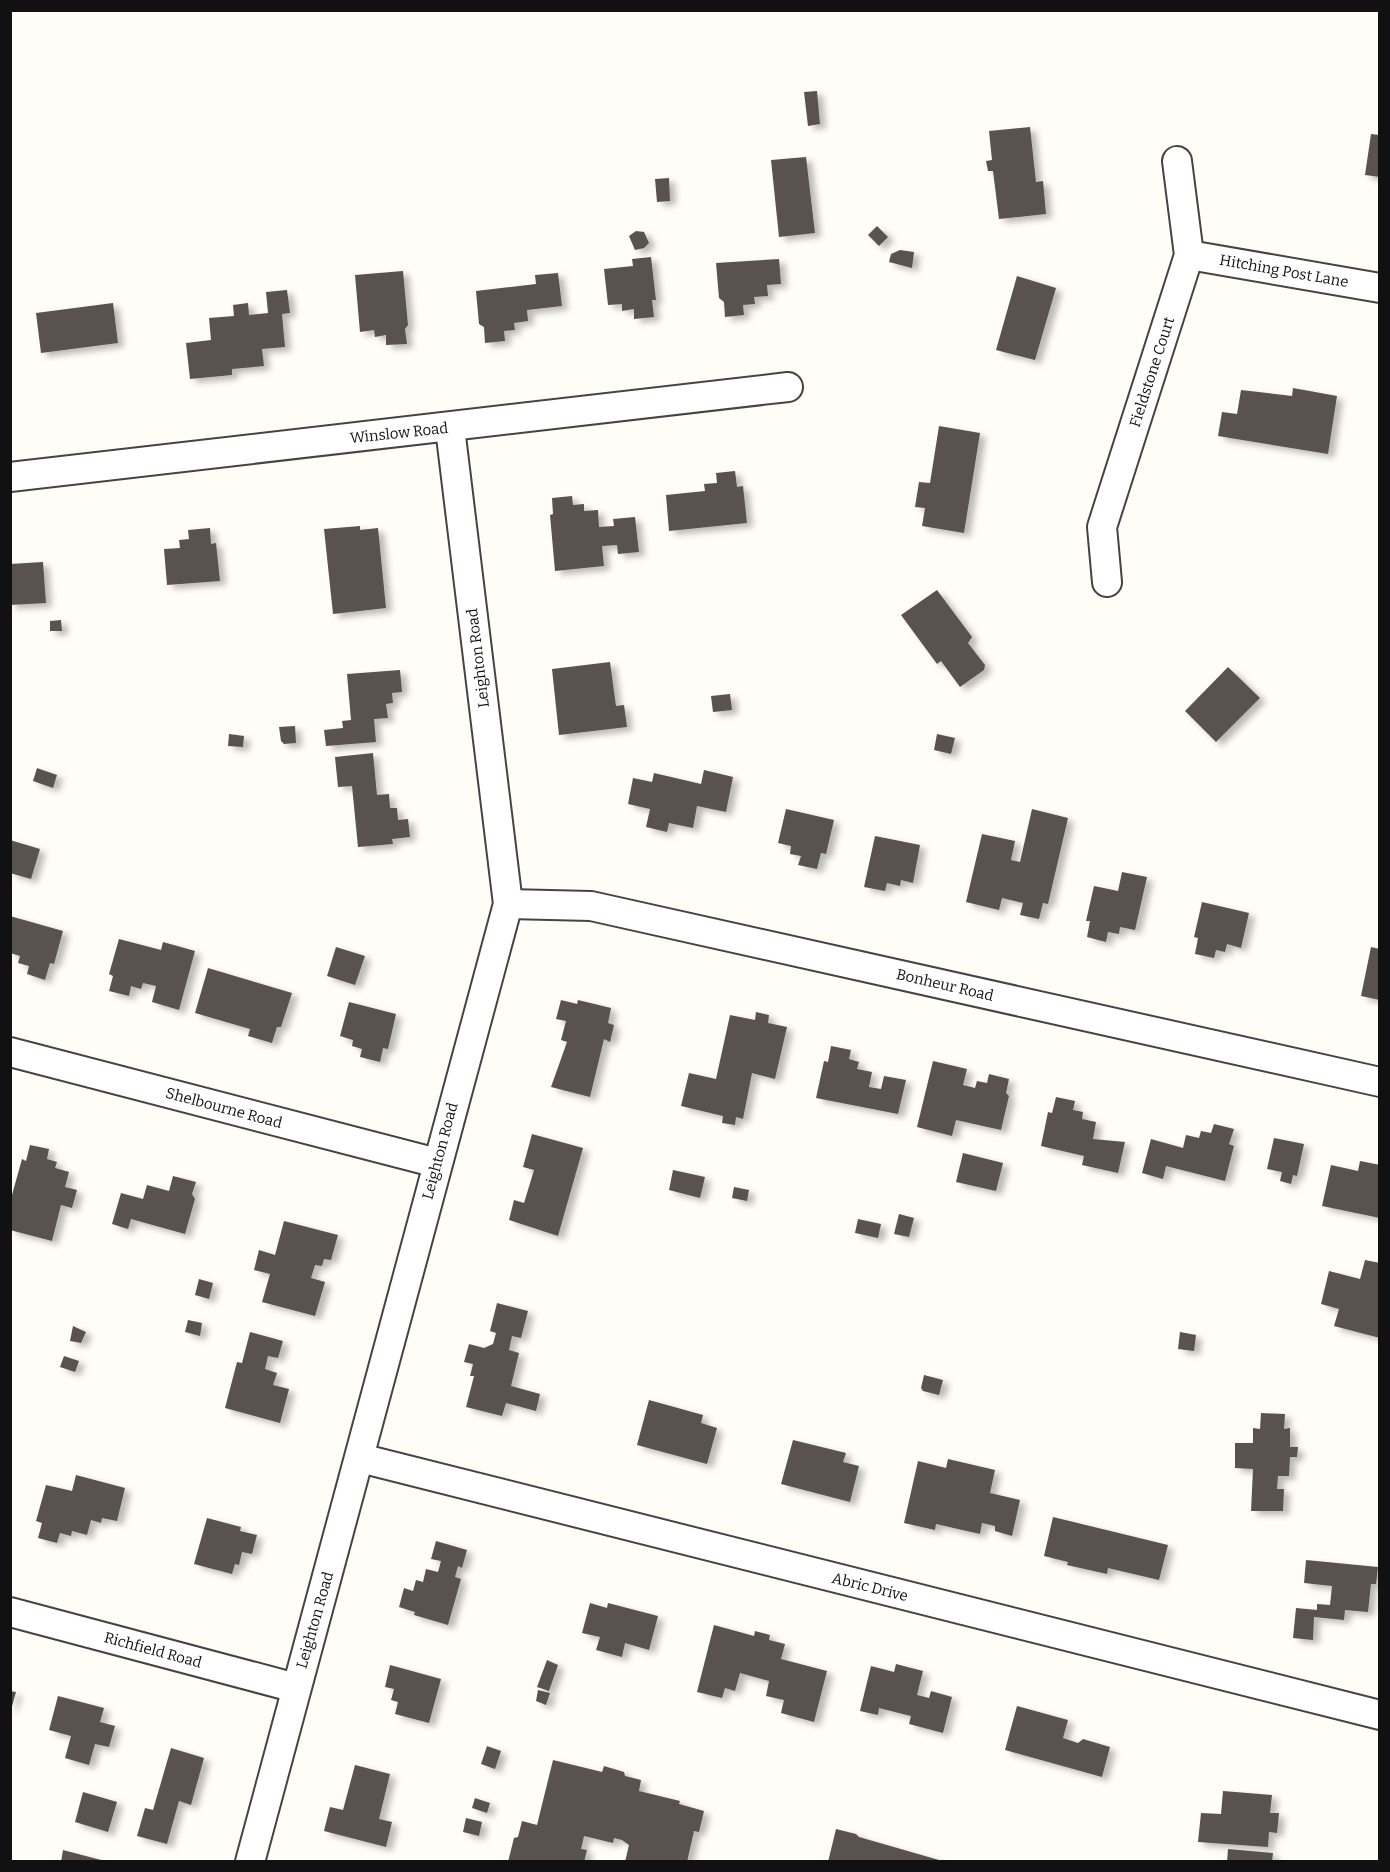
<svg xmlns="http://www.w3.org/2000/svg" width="1390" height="1872" font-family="Bitter,serif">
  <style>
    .building { fill: #5a524d; filter: url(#shadow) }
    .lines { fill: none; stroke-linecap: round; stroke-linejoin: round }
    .street-casing { stroke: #444; stroke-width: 32 }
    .street { stroke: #fff; stroke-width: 28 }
    .labels { text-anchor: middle; stroke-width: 6; stroke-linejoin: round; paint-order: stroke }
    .street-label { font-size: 15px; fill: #111; stroke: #fff }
  </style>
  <defs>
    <filter id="shadow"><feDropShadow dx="6" dy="4" stdDeviation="3" flood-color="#0004"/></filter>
  </defs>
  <rect width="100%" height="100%" fill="#fffdf5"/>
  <!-- building -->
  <g class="building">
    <path d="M817 91 820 124 808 126 804 92Z"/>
    <path d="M1030 127 1036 182 1043 181 1046 214 999 219 993 171H988L986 161 992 160 989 131Z"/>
    <path d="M1371 134 1380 135V177L1365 175Z"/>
    <path d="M806 157 815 233 779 237 771 160Z"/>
    <path d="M669 178 670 201 657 202 655 179Z"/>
    <path d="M877 226 888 237 879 246 868 235Z"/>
    <path d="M636 231 644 232 649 243 644 248 635 250 629 236Z"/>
    <path d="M900 250 914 252 912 268 889 262 891 254Z"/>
    <path d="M651 257 656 300H652L654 317 634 319V309L622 311V304L608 305 604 269 633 266 632 259Z"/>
    <path d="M779 259 781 284 767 285 768 296 754 297 755 304 743 305 744 315 725 317 724 302 719 298 716 263Z"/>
    <path d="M403 271 408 325 405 329 407 344 386 345V335L375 337 374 330 360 332 355 275Z"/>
    <path d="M558 273 562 306 527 310 528 321 514 323 515 330 504 331 505 341 485 343 484 327 479 324 476 291 536 284 535 275Z"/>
    <path d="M1017 276 1056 288 1035 360 996 350Z"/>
    <path d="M287 290 290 313 282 314 285 347 262 349 264 366 232 369V375L190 379 186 343 211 340 209 318 234 316 233 305 248 303 249 315 268 313 266 292Z"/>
    <path d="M113 303 118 343 41 353 36 313Z"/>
    <path d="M1293 388 1337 396 1328 454 1218 436 1222 412 1237 414 1241 390 1292 396Z"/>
    <path d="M939 426 980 433 964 533 922 526 925 508 915 507 919 482 930 483Z"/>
    <path d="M735 471 737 487 743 486 747 523 669 531 666 495 705 491 704 484 717 483 716 473Z"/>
    <path d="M572 496 573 505 584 504V511L598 510 599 527 614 526 613 519 635 517 639 552 618 554 617 545 602 546 604 566 555 571 550 515 553 514 552 498Z"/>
    <path d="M360 526V530L378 528 386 608 333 614 324 529Z"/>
    <path d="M210 528 211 544 216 543 220 581 167 585 164 549 180 548 179 540 189 539 188 530Z"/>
    <path d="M43 562 46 603 10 605V564Z"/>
    <path d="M937 590 972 637 968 643 985 665 984 670 960 687 941 661 937 664 901 615Z"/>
    <path d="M61 620 62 631H50V621Z"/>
    <path d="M610 662 616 706 624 705 627 727 559 735 552 669Z"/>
    <path d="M1228 667 1260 698 1216 742 1185 711Z"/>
    <path d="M400 670 402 692 392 693 393 703 386 704 388 718 374 719 376 742 326 746 324 730 343 728 342 721 351 720 347 674Z"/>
    <path d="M730 694 732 710 713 712 711 696Z"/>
    <path d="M295 726 296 743 284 744 281 741 279 727Z"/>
    <path d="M229 734 244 736 243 747 228 746Z"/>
    <path d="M937 734 955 738 951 754 934 750Z"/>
    <path d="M373 753 377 795 389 794 390 808H397L398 820 408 819 410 837 392 839 393 844 358 847 352 786 338 787 335 757Z"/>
    <path d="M37 768 57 775 53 788 33 781Z"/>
    <path d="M704 770 733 777 726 812 697 806 693 828 669 823 667 832 646 827 650 809 628 804 633 778 652 782 654 773 701 784Z"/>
    <path d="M786 809 834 820 826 854 821 853 817 869 798 865 801 856 790 854 791 846 778 843Z"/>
    <path d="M1032 809 1068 818 1048 904 1043 903 1039 919 1020 915 1023 903 1002 898 999 910 966 902 982 834 1015 841 1011 860 1020 862Z"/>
    <path d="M875 836 920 845 913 883 901 880 900 886 887 883 885 891 864 887Z"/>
    <path d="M10 840 40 849 31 879 10 873Z"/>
    <path d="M1122 872 1147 877 1135 930 1120 927 1119 934 1108 932 1106 942 1087 937 1090 921H1086L1094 886 1118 891Z"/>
    <path d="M1202 902 1249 913 1241 948 1227 944 1225 952 1216 950 1214 958 1195 954 1198 938 1194 937Z"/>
    <path d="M10 916 63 931 54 964 50 963 45 980 27 974 29 966 18 963 20 956 10 953Z"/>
    <path d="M119 939 161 950 163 942 195 951 179 1010 152 1002 156 986 143 983 141 989 131 986 129 996 109 991 113 976 109 974Z"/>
    <path d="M336 947 365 956 355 985 327 976Z"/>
    <path d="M1371 947 1380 949V1000L1361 996Z"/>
    <path d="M208 968 292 993 281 1027H277L272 1043 248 1036 250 1029 195 1013Z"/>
    <path d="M561 1000 577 1004 578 1000 611 1008 608 1023 614 1025 610 1042 604 1039 590 1097 551 1087 567 1042 561 1040 566 1021 556 1019Z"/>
    <path d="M349 1002 396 1014 388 1049 383 1048 380 1062 360 1057 362 1049 352 1046 353 1040 340 1036Z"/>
    <path d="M756 1012 769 1015 768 1023 787 1027 775 1079 752 1073 743 1119 736 1117 735 1125 722 1123 723 1116 681 1106 689 1073 716 1079 730 1015 755 1020Z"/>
    <path d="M831 1046 851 1050 849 1059 859 1062 857 1069 872 1072 869 1087 881 1089 884 1076 906 1080 898 1114 816 1098 824 1061 828 1062Z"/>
    <path d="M933 1061 967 1069 963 1085 975 1088 977 1081 987 1083 989 1074 1009 1079 1006 1093 1009 1096 1001 1130 956 1120 952 1136 917 1127Z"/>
    <path d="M1056 1097 1075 1101 1073 1110 1083 1112 1082 1119 1096 1122 1093 1139 1125 1142 1118 1173 1082 1165 1084 1156 1041 1146 1048 1112 1052 1113Z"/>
    <path d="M1214 1124 1234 1129 1229 1144 1234 1146 1225 1181 1166 1166 1163 1179 1142 1173 1151 1139 1183 1148 1186 1135 1199 1138 1201 1131 1211 1133Z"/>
    <path d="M532 1134 583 1148 558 1236 509 1220 514 1200 524 1203 534 1170 523 1167Z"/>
    <path d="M1274 1138 1304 1144 1297 1176 1293 1175 1291 1184 1280 1181 1282 1172 1267 1169Z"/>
    <path d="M30 1145 49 1149 47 1159 57 1162 55 1168 69 1172 65 1187 77 1190 72 1208 61 1205 52 1241 10 1230V1202L22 1159 26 1161Z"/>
    <path d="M963 1153 1003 1163 996 1191 956 1182Z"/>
    <path d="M1360 1161 1380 1165V1218L1322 1206 1331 1165 1358 1171Z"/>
    <path d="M673 1170 705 1177 700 1198 669 1190Z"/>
    <path d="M173 1176 196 1182 192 1194 195 1199 185 1234 131 1219 128 1229 112 1224 121 1193 143 1199 147 1185 169 1191Z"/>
    <path d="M734 1187 749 1190 747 1201 732 1198Z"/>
    <path d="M899 1214 914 1218 909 1237 894 1234Z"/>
    <path d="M858 1219 881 1224 878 1238 855 1233Z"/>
    <path d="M284 1221 338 1235 331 1260 324 1259 322 1266 315 1265 311 1278 325 1282 315 1316 262 1302 270 1274 254 1270 259 1250 275 1255Z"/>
    <path d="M1365 1260 1380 1263V1338L1334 1326 1339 1309 1321 1304 1329 1271 1360 1279Z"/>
    <path d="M199 1279 213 1283 209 1299 195 1295Z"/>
    <path d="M497 1303 528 1311 521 1338 512 1336 509 1350 519 1353 511 1386 540 1394 536 1411 506 1403 502 1416 466 1407 474 1376H470L473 1364 464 1362 469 1344 484 1348 493 1344 496 1333 490 1331Z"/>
    <path d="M188 1320 202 1323 200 1336 185 1332Z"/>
    <path d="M73 1326 86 1332 81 1343 70 1341Z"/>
    <path d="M250 1332 283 1341 278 1358 268 1356 265 1369 277 1373 273 1385 289 1389 280 1423 225 1408 237 1362 242 1363Z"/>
    <path d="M1180 1332 1196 1335 1194 1351 1178 1349Z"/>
    <path d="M64 1356 79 1361 75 1372 60 1367Z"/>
    <path d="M924 1375 943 1380 939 1395 923 1391 921 1388Z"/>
    <path d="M649 1400 703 1415 701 1423 717 1428 707 1464 637 1445Z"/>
    <path d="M1261 1413 1285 1414 1284 1429 1290 1428V1447H1298L1297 1457H1290L1289 1476H1278L1277 1489H1284L1283 1511H1251L1253 1469 1235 1468V1443H1253V1428L1260 1429Z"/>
    <path d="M793 1440 846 1453 843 1462 859 1466 850 1502 781 1484Z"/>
    <path d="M948 1459 995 1470 990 1493 1020 1500 1012 1536 995 1531V1526L982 1523 980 1534 936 1524 935 1530 904 1523 918 1461 946 1468Z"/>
    <path d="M76 1475 125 1488 117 1521 102 1518 101 1523 91 1520 87 1535 72 1531 71 1536 60 1533 57 1543 38 1538 42 1523 36 1521 46 1485 72 1491Z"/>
    <path d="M1053 1517 1168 1545 1159 1580 1108 1568 1107 1574 1067 1565 1068 1562 1044 1556Z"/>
    <path d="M207 1518 241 1527 240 1531 257 1535 252 1554 242 1552 239 1565 235 1564 232 1574 194 1564Z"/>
    <path d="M436 1541 467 1550 462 1568 458 1566 455 1577 461 1579 448 1625 414 1615 415 1612 399 1607 404 1588 413 1591 416 1580 423 1582 426 1569 438 1572 441 1561 431 1559Z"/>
    <path d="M1306 1560 1378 1567 1376 1584H1371L1368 1612 1345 1610 1344 1620 1314 1617 1313 1640 1293 1638 1296 1608 1317 1610V1604L1330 1605 1332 1586 1304 1583Z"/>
    <path d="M590 1603 607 1608 608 1603 658 1616 649 1650 625 1643 622 1657 596 1650 600 1637 582 1633Z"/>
    <path d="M714 1625 754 1636 755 1631 770 1635 769 1640 785 1644 781 1659 827 1671 814 1722 781 1713 784 1700 766 1696 769 1681 740 1673 735 1691 725 1688 722 1698 697 1692Z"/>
    <path d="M547 1660 558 1665 549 1691 537 1687Z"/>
    <path d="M896 1664 923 1671 917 1695 929 1698 931 1691 952 1697 943 1733 909 1724 911 1716 879 1708 878 1715 860 1711 871 1666 894 1672Z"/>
    <path d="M390 1665 441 1679 429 1723 395 1714 398 1702 391 1700 394 1689 385 1687Z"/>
    <path d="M538 1690 550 1693 546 1705 536 1701Z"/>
    <path d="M10 1691 16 1692 11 1710H10Z"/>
    <path d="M58 1696 104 1708 100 1722 115 1726 109 1747 95 1744 89 1765 65 1758 71 1736 49 1730Z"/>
    <path d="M1017 1706 1068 1720 1063 1738 1078 1743 1083 1739 1110 1747 1102 1777 1005 1750Z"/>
    <path d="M487 1746 501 1751 495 1769 481 1764Z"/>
    <path d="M171 1748 204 1758 191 1805 179 1801 167 1844 137 1836 145 1808 153 1810Z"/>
    <path d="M553 1760 602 1772 604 1766 624 1772 625 1776 641 1780 639 1791 680 1801 679 1804 704 1811 699 1832 694 1831 687 1862H625L629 1845 622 1840 614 1838 613 1843 584 1836 581 1849 587 1850 584 1862H508L514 1838 518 1837 522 1821 537 1825Z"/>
    <path d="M355 1765 390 1774 379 1819 392 1822 386 1847 324 1831 330 1807 343 1810Z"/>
    <path d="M1223 1791 1272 1795 1270 1813H1279L1277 1833 1269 1832 1268 1847 1198 1842 1201 1813 1221 1814Z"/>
    <path d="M83 1792 117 1802 108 1832 75 1822Z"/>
    <path d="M475 1798 490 1803 487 1813 472 1808Z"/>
    <path d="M466 1818 482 1822 479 1836 463 1832Z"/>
    <path d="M836 1829 856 1834 859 1837 946 1862H828Z"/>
    <path d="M1228 1849 1273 1853 1272 1862H1227Z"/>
    <path d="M63 1850 101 1860 100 1862H61Z"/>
  </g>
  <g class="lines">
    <defs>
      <g id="street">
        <path d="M1189 255 1380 288"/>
        <path d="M10 477 788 387"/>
        <path d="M1107 582 1102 527 1189 255 1177 161"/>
        <path d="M508 904 591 906 1380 1082"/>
        <path d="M10 1052 437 1163"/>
        <path d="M360 1458 1380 1715"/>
        <path d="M10 1612 296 1688"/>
        <path d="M250 1862 508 904 450 428"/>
      </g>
    </defs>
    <!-- street casing -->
    <use href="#street" class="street-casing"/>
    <!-- street -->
    <use href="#street" class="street"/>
  </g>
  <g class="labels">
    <!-- street labels -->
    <g class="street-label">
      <text transform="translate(1284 271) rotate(10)" y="5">Hitching Post Lane</text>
      <text transform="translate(1152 372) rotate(-72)" y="5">Fieldstone Court</text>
      <text transform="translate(399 433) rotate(-6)" y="5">Winslow Road</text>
      <text transform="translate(478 658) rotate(-97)" y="5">Leighton Road</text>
      <text transform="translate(945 985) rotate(13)" y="5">Bonheur Road</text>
      <text transform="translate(224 1108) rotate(15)" y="5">Shelbourne Road</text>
      <text transform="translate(440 1151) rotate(-75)" y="5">Leighton Road</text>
      <text transform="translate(870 1587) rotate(14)" y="5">Abric Drive</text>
      <text transform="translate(315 1620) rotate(-74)" y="5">Leighton Road</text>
      <text transform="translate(153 1650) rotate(15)" y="5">Richfield Road</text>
    </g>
  </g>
  <!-- border -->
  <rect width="1390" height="1872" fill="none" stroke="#111111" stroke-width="24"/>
</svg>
